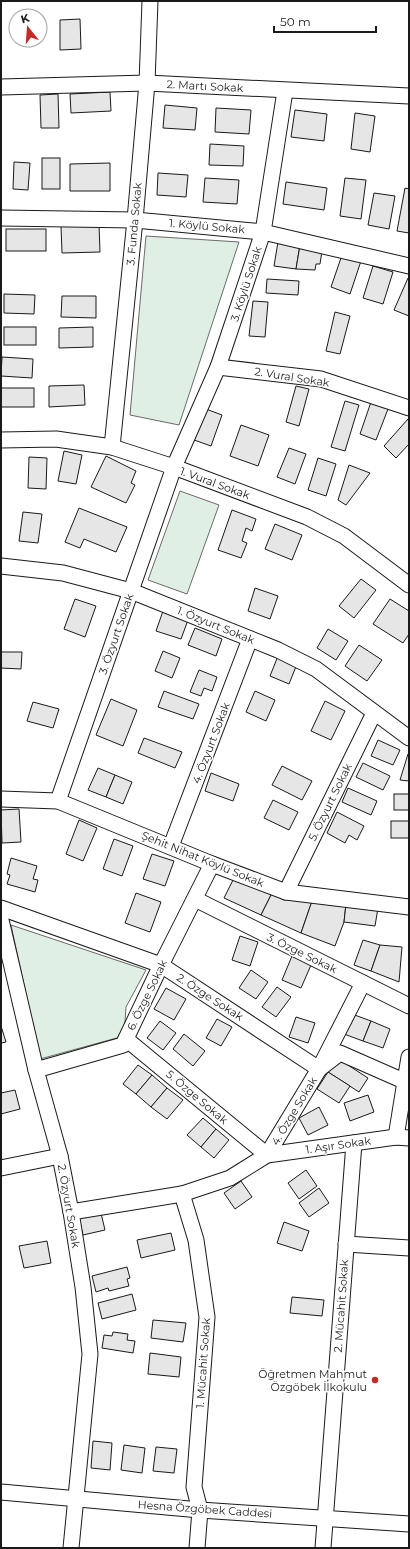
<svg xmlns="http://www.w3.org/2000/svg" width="410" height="1549" font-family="Montserrat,sans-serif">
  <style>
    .green { fill: #e0efe3; stroke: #6a6a6a }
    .building { fill: #e6e6e6; stroke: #1a1a1a }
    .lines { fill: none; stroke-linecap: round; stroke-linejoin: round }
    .minor-casing { stroke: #1a1a1a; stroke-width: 17 }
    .minor { stroke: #fff; stroke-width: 15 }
    .poi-dot { fill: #c62828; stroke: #fff; stroke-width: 1.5 }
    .labels { text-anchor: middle; stroke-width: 3; stroke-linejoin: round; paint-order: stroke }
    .street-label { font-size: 11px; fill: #1a1a1a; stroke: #fff }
    .poi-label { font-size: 11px; fill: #1a1a1a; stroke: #fff; text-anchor: end }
  </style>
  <rect width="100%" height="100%" fill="#fff"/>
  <!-- green -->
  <g class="green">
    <path d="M146 236 239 242 179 425 130 415Z"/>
    <path d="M180 491 219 505 187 594 148 580Z"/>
    <path d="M11 925 146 970 126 1007 124 1036 40 1059Z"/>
  </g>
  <!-- building -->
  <g class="building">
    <path d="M80 19 81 49 60 50V20Z"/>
    <path d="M110 92 111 111 71 113 70 94Z"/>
    <path d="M58 94 59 128H41L40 95Z"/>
    <path d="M165 105 197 108 195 130 163 128Z"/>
    <path d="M216 108 251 110 249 134 215 132Z"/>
    <path d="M295 110 327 114 324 141 291 137Z"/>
    <path d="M355 113 375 116 370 152 351 149Z"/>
    <path d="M210 144 244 146 243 166 209 165Z"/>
    <rect x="42" y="158" width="18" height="31"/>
    <path d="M14 162 30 163 28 190 13 189Z"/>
    <path d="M110 163V191H70V164Z"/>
    <path d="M158 173 188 175 186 197 157 195Z"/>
    <path d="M205 178 239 180 237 204 203 202Z"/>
    <path d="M345 178 366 180 361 219 340 216Z"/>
    <path d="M286 182 327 188 324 210 283 204Z"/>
    <path d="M405 188 409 189V233L397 231Z"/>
    <path d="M374 193 395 196 389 229 368 225Z"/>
    <path d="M99 225 100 252 62 253 61 226Z"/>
    <rect x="6" y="229" width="40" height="22"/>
    <path d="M278 242 300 245 296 269 274 266Z"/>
    <path d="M300 245 322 251 320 264H316L315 270 296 269Z"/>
    <path d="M342 255 361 261 350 294 331 287Z"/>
    <path d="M373 266 393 272 383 304 363 298Z"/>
    <path d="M408 278 409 279V316L394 310Z"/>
    <path d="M267 279 299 281 298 295 266 293Z"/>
    <path d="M4 294 35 295 34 314 4 313Z"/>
    <path d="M62 296H96V318L61 317Z"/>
    <path d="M253 301 268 302 265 337 249 336Z"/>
    <path d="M335 312 350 316 340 354 326 351Z"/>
    <rect x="4" y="327" width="32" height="18"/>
    <path d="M93 327V347L59 348V328Z"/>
    <path d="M2 357 33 359 32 378 1 376Z"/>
    <path d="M84 385 85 405 49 407V386Z"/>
    <path d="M296 386 309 389 299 426 286 422Z"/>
    <rect x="1" y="388" width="33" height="19"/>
    <path d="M345 401 359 405 345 451 331 447Z"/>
    <path d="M371 402 388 409 376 440 360 434Z"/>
    <path d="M206 409 222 415 211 446 194 440Z"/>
    <path d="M408 419 409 421V444L396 458 384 446Z"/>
    <path d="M241 425 269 435 258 466 230 456Z"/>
    <path d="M289 448 306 454 295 484 277 477Z"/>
    <path d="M64 451 82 455 76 484 58 481Z"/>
    <path d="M106 456 136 471 131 483 135 485 126 503 91 487Z"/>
    <path d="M29 457 47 458 46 489 28 488Z"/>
    <path d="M318 458 336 464 326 496 308 490Z"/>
    <path d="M349 465 370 473 346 505 338 500Z"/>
    <path d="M79 508 127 527 116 552 84 539 80 548 65 542Z"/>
    <path d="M232 510 256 519 252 531 246 528 242 541 247 543 241 558 218 550Z"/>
    <path d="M23 512 42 514 38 543 19 541Z"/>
    <path d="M275 524 302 535 292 560 265 549Z"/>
    <path d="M361 579 376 590 354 618 339 606Z"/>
    <path d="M255 588 278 596 270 619 248 611Z"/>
    <path d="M75 599 96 606 85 637 64 629Z"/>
    <path d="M390 599 409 611V634L403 643 373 624Z"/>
    <path d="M163 611 188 620 181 639 156 631Z"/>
    <path d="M195 628 222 639 216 656 188 645Z"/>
    <path d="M328 629 348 641 336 660 317 648Z"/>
    <path d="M359 645 382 660 367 681 345 666Z"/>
    <path d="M163 651 180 658 172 678 155 671Z"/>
    <path d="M1 652H22L21 669 1 668Z"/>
    <path d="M278 656 297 664 289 684 270 676Z"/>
    <path d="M199 670 217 677 212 691 204 688 201 696 190 692Z"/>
    <path d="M164 691 199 704 193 719 158 707Z"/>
    <path d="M255 691 275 700 266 721 246 712Z"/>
    <path d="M111 699 137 710 123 746 96 735Z"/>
    <path d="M325 701 345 711 331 740 311 731Z"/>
    <path d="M33 702 59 709 53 728 27 721Z"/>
    <path d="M144 738 182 752 175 768 138 753Z"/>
    <path d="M378 740 400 750 393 765 371 756Z"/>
    <path d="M408 754 409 755V781L400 780Z"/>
    <path d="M363 763 390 776 383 790 356 777Z"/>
    <path d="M282 766 312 781 302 800 272 785Z"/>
    <path d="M98 768 115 775 106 797 88 790Z"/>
    <path d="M211 773 239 784 233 801 205 791Z"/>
    <path d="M115 775 132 782 123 804 106 797Z"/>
    <path d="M348 788 377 801 371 815 342 802Z"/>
    <rect x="394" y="794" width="15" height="16"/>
    <path d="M273 800 298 812 289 830 264 818Z"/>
    <path d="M19 809 21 842 2 843 1 810Z"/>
    <path d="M337 812 364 826 357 840 349 835 345 843 327 833Z"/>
    <path d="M79 820 97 828 83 861 66 854Z"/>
    <rect x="391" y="821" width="18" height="17"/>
    <path d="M114 839 133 846 122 876 103 869Z"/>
    <path d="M152 854 174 861 165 886 143 879Z"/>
    <path d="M11 858 37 866 33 879 38 880 35 892 7 884 10 875 7 874Z"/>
    <path d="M235 876 272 893 261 915 224 898Z"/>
    <path d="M136 893 161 902 150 932 125 923Z"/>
    <path d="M272 893 312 901 301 933 261 915Z"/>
    <path d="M312 901 346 904 344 922 335 946 301 933Z"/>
    <path d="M346 904 378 908 375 926 344 922Z"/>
    <path d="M240 936 258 942 250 966 232 960Z"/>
    <path d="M363 940 380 945 371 971 354 965Z"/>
    <path d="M380 945 402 947 399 982 371 971Z"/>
    <path d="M292 956 311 965 301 988 282 980Z"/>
    <path d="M251 970 268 982 256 999 239 988Z"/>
    <path d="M277 987 291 997 276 1017 262 1007Z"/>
    <path d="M166 988 186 999 174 1020 154 1009Z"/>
    <path d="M352 1014 371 1021 363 1041 344 1034Z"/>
    <path d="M296 1017 315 1023 308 1043 289 1037Z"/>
    <path d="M217 1019 232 1027 221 1046 206 1038Z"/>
    <path d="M160 1021 176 1033 163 1050 147 1038Z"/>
    <path d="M371 1021 390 1029 383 1048 363 1041Z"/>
    <path d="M1 1026 6 1042 1 1043Z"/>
    <path d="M184 1034 205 1051 193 1066 173 1049Z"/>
    <path d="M337 1058 368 1078 359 1092 328 1072Z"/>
    <path d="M138 1065 152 1075 136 1094 123 1084Z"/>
    <path d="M328 1072 350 1086 339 1103 317 1089Z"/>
    <path d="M152 1075 167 1088 151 1107 136 1094Z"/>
    <path d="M167 1088 183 1100 167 1119 151 1107Z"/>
    <path d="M15 1090 20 1109 1 1114V1093Z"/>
    <path d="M368 1095 374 1112 350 1121 344 1103Z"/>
    <path d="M319 1107 328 1125 308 1135 299 1118Z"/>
    <path d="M203 1118 216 1129 201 1147 187 1135Z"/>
    <path d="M216 1129 229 1140 214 1158 201 1147Z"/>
    <path d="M306 1170 317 1186 299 1199 288 1183Z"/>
    <path d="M241 1181 252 1197 235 1209 224 1193Z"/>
    <path d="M319 1188 329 1203 309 1217 299 1203Z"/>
    <path d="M100 1209 105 1230 83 1235 78 1214Z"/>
    <path d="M284 1222 309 1231 302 1251 277 1243Z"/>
    <path d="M171 1233 175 1250 141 1258 137 1240Z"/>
    <path d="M47 1241 51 1263 24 1268 19 1246Z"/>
    <path d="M127 1267 130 1278 127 1279 129 1286 109 1291 108 1288 96 1292 92 1276Z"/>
    <path d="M132 1294 136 1310 102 1319 98 1303Z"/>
    <path d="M292 1297 324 1300 322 1316 290 1313Z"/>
    <path d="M153 1320 186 1323 183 1342 151 1338Z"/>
    <path d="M113 1332 128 1334 127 1340 135 1341 133 1353 102 1348 104 1335 112 1336Z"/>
    <path d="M150 1353 181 1357 179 1377 148 1374Z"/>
    <path d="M93 1441 112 1443 110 1470 91 1468Z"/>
    <path d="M124 1445 145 1448 142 1473 121 1470Z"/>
    <path d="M156 1447 177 1449 174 1473 153 1471Z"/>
  </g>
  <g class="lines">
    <defs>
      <g id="minor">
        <path d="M1 87 147 83 409 96"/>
        <path d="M1 218 135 220 263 232 409 266"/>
        <path d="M218 367 321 379 409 408"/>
        <path d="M1 440 56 439 112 447 174 467 307 517 344 536 409 585"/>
        <path d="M112 447 135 220 147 83 150 1"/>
        <path d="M1 566 63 573 131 591 278 650 316 669 409 738"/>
        <path d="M1 799 58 801 212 864 286 892 409 907"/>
        <path d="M58 801 174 467 218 367 263 232 285 91"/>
        <path d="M171 846 250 639"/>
        <path d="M286 892 374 713"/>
        <path d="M195 899 409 1006"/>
        <path d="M1 908 161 965 319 1069 340 1053 406 1082"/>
        <path d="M1 920 36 1070 60 1156 71 1212 83 1287 90 1354 71 1548"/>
        <path d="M126 1039 267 1155 396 1137 409 1138"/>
        <path d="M36 1070 123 1045 161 965 212 864"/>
        <path d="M396 1137 409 1057"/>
        <path d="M1 1168 60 1156"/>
        <path d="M182 1194 196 1240 207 1317 194 1487 200 1510 197 1548"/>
        <path d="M71 1212 182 1194 230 1178 267 1155 319 1069 363 983"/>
        <path d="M346 1244 409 1248"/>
        <path d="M1 1492 200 1510 409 1524"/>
        <path d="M323 1548 354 1143"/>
      </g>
    </defs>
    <!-- minor casing -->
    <use href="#minor" class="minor-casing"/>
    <!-- minor -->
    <use href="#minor" class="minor"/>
  </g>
  <!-- markers -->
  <circle class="poi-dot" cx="375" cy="1380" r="4"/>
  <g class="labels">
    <!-- street labels -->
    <g class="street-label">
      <text transform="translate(205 86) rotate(3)" y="4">2. Martı Sokak</text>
      <text transform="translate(134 224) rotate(-85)" y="4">3. Funda Sokak</text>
      <text transform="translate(207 226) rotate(5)" y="4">1. Köylü Sokak</text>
      <text transform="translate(246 284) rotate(-72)" y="4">3. Köylü Sokak</text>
      <text transform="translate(292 377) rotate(9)" y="4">2. Vural Sokak</text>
      <text transform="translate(215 483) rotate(20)" y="4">1. Vural Sokak</text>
      <text transform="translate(216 625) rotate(22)" y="4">1. Özyurt Sokak</text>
      <text transform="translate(116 634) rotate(-71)" y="4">3. Özyurt Sokak</text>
      <text transform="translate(211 743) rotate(-69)" y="4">4. Özyurt Sokak</text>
      <text transform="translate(330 802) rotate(-64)" y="4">5. Özyurt Sokak</text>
      <text transform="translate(203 859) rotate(22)" y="4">Şehit Nihat Köylü Sokak</text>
      <text transform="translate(302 953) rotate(26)" y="4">3. Özge Sokak</text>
      <text transform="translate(147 995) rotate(-64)" y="4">6. Özge Sokak</text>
      <text transform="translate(210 997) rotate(33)" y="4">2. Özge Sokak</text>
      <text transform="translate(197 1097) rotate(40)" y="4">5. Özge Sokak</text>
      <text transform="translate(294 1111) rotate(-59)" y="4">4. Özge Sokak</text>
      <text transform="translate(338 1145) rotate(-8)" y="4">1. Aşır Sokak</text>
      <text transform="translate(69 1206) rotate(80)" y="4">2. Özyurt Sokak</text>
      <text transform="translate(341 1306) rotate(-86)" y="4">2. Mücahit Sokak</text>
      <text transform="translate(203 1363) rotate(-86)" y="4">1. Mücahit Sokak</text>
      <text transform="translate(205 1509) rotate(4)" y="4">Hesna Özgöbek Caddesi</text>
    </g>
    <!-- poi labels -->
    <g class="poi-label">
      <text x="367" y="1378">Öğretmen Mahmut<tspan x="367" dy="13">Özgöbek İlkokulu</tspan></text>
    </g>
  </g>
  <!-- border -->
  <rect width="410" height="1549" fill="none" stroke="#1a1a1a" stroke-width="4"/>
  <!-- north arrow -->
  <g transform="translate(28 28) rotate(343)"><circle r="19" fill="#ffffff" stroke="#a3a3a3"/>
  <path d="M0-3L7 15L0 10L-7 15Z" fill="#c62828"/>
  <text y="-6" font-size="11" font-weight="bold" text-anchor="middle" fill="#1a1a1a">K</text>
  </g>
  <!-- scale -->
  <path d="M274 26v6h102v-6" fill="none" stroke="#1a1a1a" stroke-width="2"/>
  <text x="280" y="26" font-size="12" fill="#1a1a1a" stroke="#ffffff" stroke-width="3" paint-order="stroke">50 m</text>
</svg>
